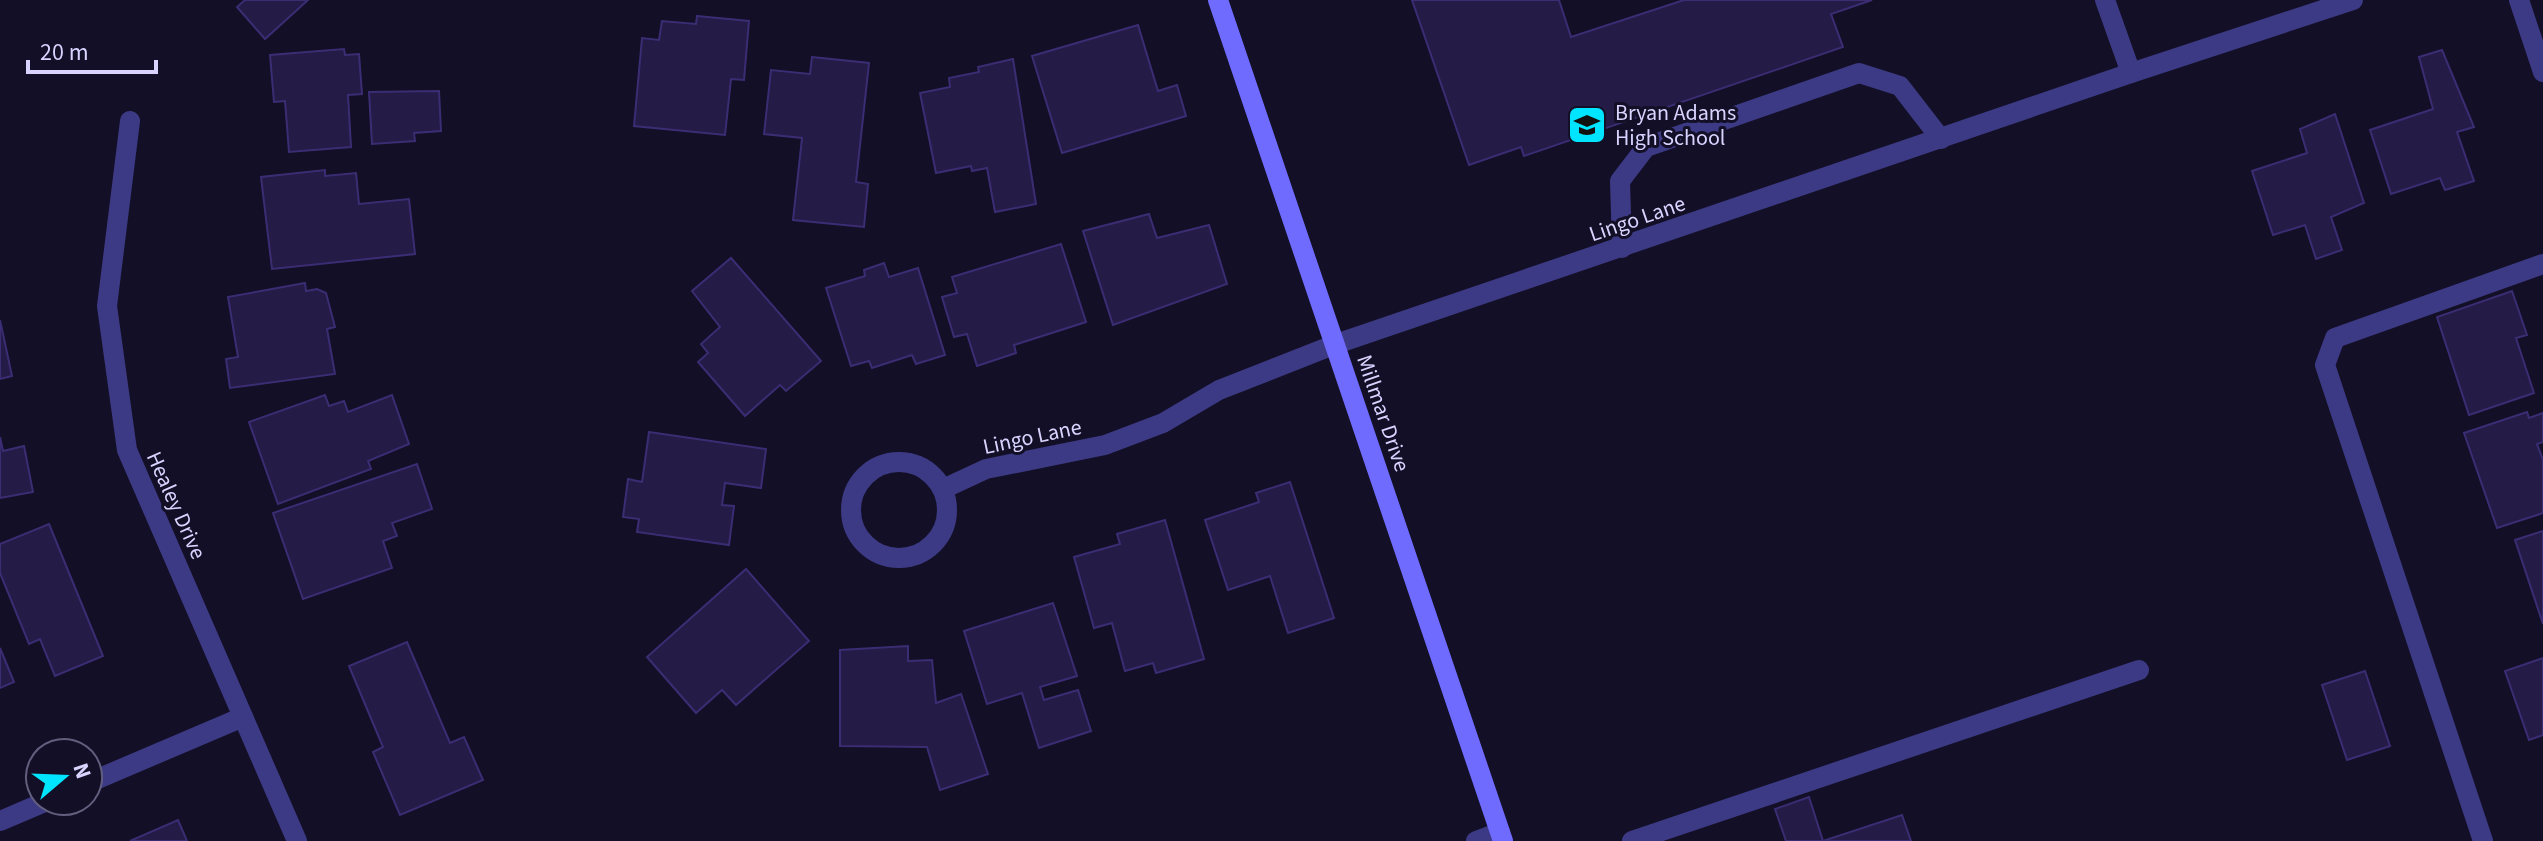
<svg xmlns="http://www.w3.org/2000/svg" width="2543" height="841" font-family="'Source Sans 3',sans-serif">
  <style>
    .building { fill: #241b47; stroke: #3b2d73; stroke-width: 2 }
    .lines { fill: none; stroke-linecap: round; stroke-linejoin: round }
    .lane { stroke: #3d3a85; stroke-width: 20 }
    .street { stroke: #3d3a85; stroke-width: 20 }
    .secondary { stroke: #6f6bff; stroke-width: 20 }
    .labels { text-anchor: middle; stroke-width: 6; stroke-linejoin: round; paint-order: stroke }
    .poi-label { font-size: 22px; fill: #d9d4ff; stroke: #130f26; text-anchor: start }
    .street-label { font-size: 22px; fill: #d9d4ff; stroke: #130f26 }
  </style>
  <rect width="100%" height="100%" fill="#130f26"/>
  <!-- building -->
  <g class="building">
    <path d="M245 0H308L265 39 237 7Z"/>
    <path d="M1412 0H1559L1571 37 1684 0H1872L1831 14 1843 47 1524 156 1521 147 1469 165Z"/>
    <path d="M697 16 749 21 744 80 731 79 725 135 634 126 642 38 659 40 662 21 696 24Z"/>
    <path d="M1138 25 1158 91 1177 85 1186 116 1062 153 1032 56Z"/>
    <path d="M344 49 345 55 359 54 362 94 348 95 351 147 289 152 285 101 274 102 270 55Z"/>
    <path d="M2442 50 2474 127 2457 132 2474 181 2445 190 2440 178 2391 194 2370 130 2433 109 2419 57Z"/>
    <path d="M812 57 869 63 856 182 868 184 864 227 793 220 802 138 764 134 771 70 810 74Z"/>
    <path d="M1013 59 1036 204 995 212 987 168 972 171 971 166 936 173 920 93 950 87 949 78 979 72 978 67Z"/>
    <path d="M439 91 441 131 414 133 415 141 372 144 369 92Z"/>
    <path d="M2335 114 2364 203 2331 217 2342 250 2316 259 2305 225 2273 235 2252 171 2307 153 2300 129Z"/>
    <path d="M325 170V176L356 173 359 204 409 199 415 254 272 269 261 177Z"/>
    <path d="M1149 214 1157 238 1209 225 1227 284 1113 325 1083 231Z"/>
    <path d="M1061 244 1086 322 1014 345 1016 353 977 366 967 334 954 337 942 297 957 293 952 277Z"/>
    <path d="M731 258 821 361 786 391 780 385 745 416 698 362 708 353 701 344 720 327 692 291Z"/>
    <path d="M884 263 889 277 918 268 945 355 916 364 912 355 872 368 869 361 851 366 826 288 865 276 864 270Z"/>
    <path d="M305 283 306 291 317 289 326 293 335 327 327 329 335 374 230 388 226 359 238 357 228 297Z"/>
    <path d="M2512 291 2527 335 2516 338 2534 393 2469 415 2437 317Z"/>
    <path d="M0 320 12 376 0 379Z"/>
    <path d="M325 395 329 406 344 401 348 412 392 395 409 444 368 461 371 469 278 504 249 422Z"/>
    <path d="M2527 412 2529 418 2543 413V442L2537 444 2543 460V513L2497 528 2464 433Z"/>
    <path d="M649 432 766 449 761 488 725 483 722 505 734 506 729 545 637 532 639 519 623 517 628 479 642 482Z"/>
    <path d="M0 437 3 451 24 446 33 492 0 498Z"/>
    <path d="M417 464 432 509 392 523 397 536 383 541 392 568 303 599 273 513Z"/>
    <path d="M1290 482 1334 618 1288 633 1270 576 1228 590 1205 520 1259 502 1256 493Z"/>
    <path d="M1165 520 1204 659 1156 673 1153 663 1125 671 1112 623 1094 628 1074 557 1120 544 1117 534Z"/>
    <path d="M49 524 103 656 55 676 40 639 29 644 0 573V544Z"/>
    <path d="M2543 531V624L2515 540Z"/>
    <path d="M746 569 809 641 736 705 722 690 696 713 647 657Z"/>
    <path d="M1053 603 1077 676 1040 687 1044 700 1078 690 1091 731 1039 748 1022 693 987 704 964 631Z"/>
    <path d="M407 642 450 743 464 737 483 780 400 815 373 752 383 747 349 666Z"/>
    <path d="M908 646V661L932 660 936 703 961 694 988 774 940 790 927 747 840 746V650Z"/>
    <path d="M0 648 14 682 0 688Z"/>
    <path d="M2543 658V735L2529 740 2505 671Z"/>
    <path d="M2365 671 2390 746 2347 760 2322 685Z"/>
    <path d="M1809 797 1823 841 1902 815 1911 841H1786L1775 809Z"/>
    <path d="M178 820 187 841H130Z"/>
  </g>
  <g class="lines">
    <!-- lane -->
    <g class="lane">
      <path d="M2105 0 2131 73"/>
      <path d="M1622 248 1620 181 1646 147 1859 73 1900 86 1941 139"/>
      <path d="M1476 841 1500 832"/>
      <path d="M1632 841 2139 670"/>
      <path d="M2483 841 2325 365 2335 338 2543 264"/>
    </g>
    <!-- street -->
    <g class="street">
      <path d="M2519 0 2543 72"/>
      <path d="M130 121 107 306 127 450 297 841"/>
      <circle cx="899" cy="510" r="48"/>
      <path d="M943 489 986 469 1105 445 1163 423 1219 390 1336 344 2131 73 2353 0"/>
      <path d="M88 783 243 717"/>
      <path d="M0 821 47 801"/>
    </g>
    <!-- secondary -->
    <path class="secondary" d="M1218 0 1503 841"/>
  </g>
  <!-- icons -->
  <defs>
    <symbol id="school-square" viewBox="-11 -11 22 22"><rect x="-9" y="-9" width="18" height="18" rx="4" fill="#00e5ff" stroke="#130f26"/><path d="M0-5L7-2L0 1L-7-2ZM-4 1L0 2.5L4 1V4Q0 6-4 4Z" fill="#111"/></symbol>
  </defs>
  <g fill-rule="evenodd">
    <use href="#school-square" x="1565" y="103" width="44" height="44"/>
  </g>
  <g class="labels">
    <!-- poi labels -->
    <g class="poi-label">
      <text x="1615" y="120">Bryan Adams<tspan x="1615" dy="25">High School</tspan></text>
    </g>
    <!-- street labels -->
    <g class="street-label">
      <text transform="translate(1637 218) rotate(-19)" y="8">Lingo Lane</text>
      <text transform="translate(1384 413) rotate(71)" y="8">Millmar Drive</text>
      <text transform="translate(1032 436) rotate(-12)" y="8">Lingo Lane</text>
      <text transform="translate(177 505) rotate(66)" y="8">Healey Drive</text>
    </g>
  </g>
  <!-- north arrow -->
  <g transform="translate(64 777) rotate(71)"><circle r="38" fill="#130f26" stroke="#625e7d" stroke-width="2"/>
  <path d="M0-6L14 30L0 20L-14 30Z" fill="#00e5ff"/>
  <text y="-12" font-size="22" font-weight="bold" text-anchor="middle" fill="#d9d4ff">N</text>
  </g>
  <!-- scale -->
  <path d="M28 60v12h128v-12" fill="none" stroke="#d9d4ff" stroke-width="4"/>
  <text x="40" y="60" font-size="24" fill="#d9d4ff" stroke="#130f26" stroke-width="6" paint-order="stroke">20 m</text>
</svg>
